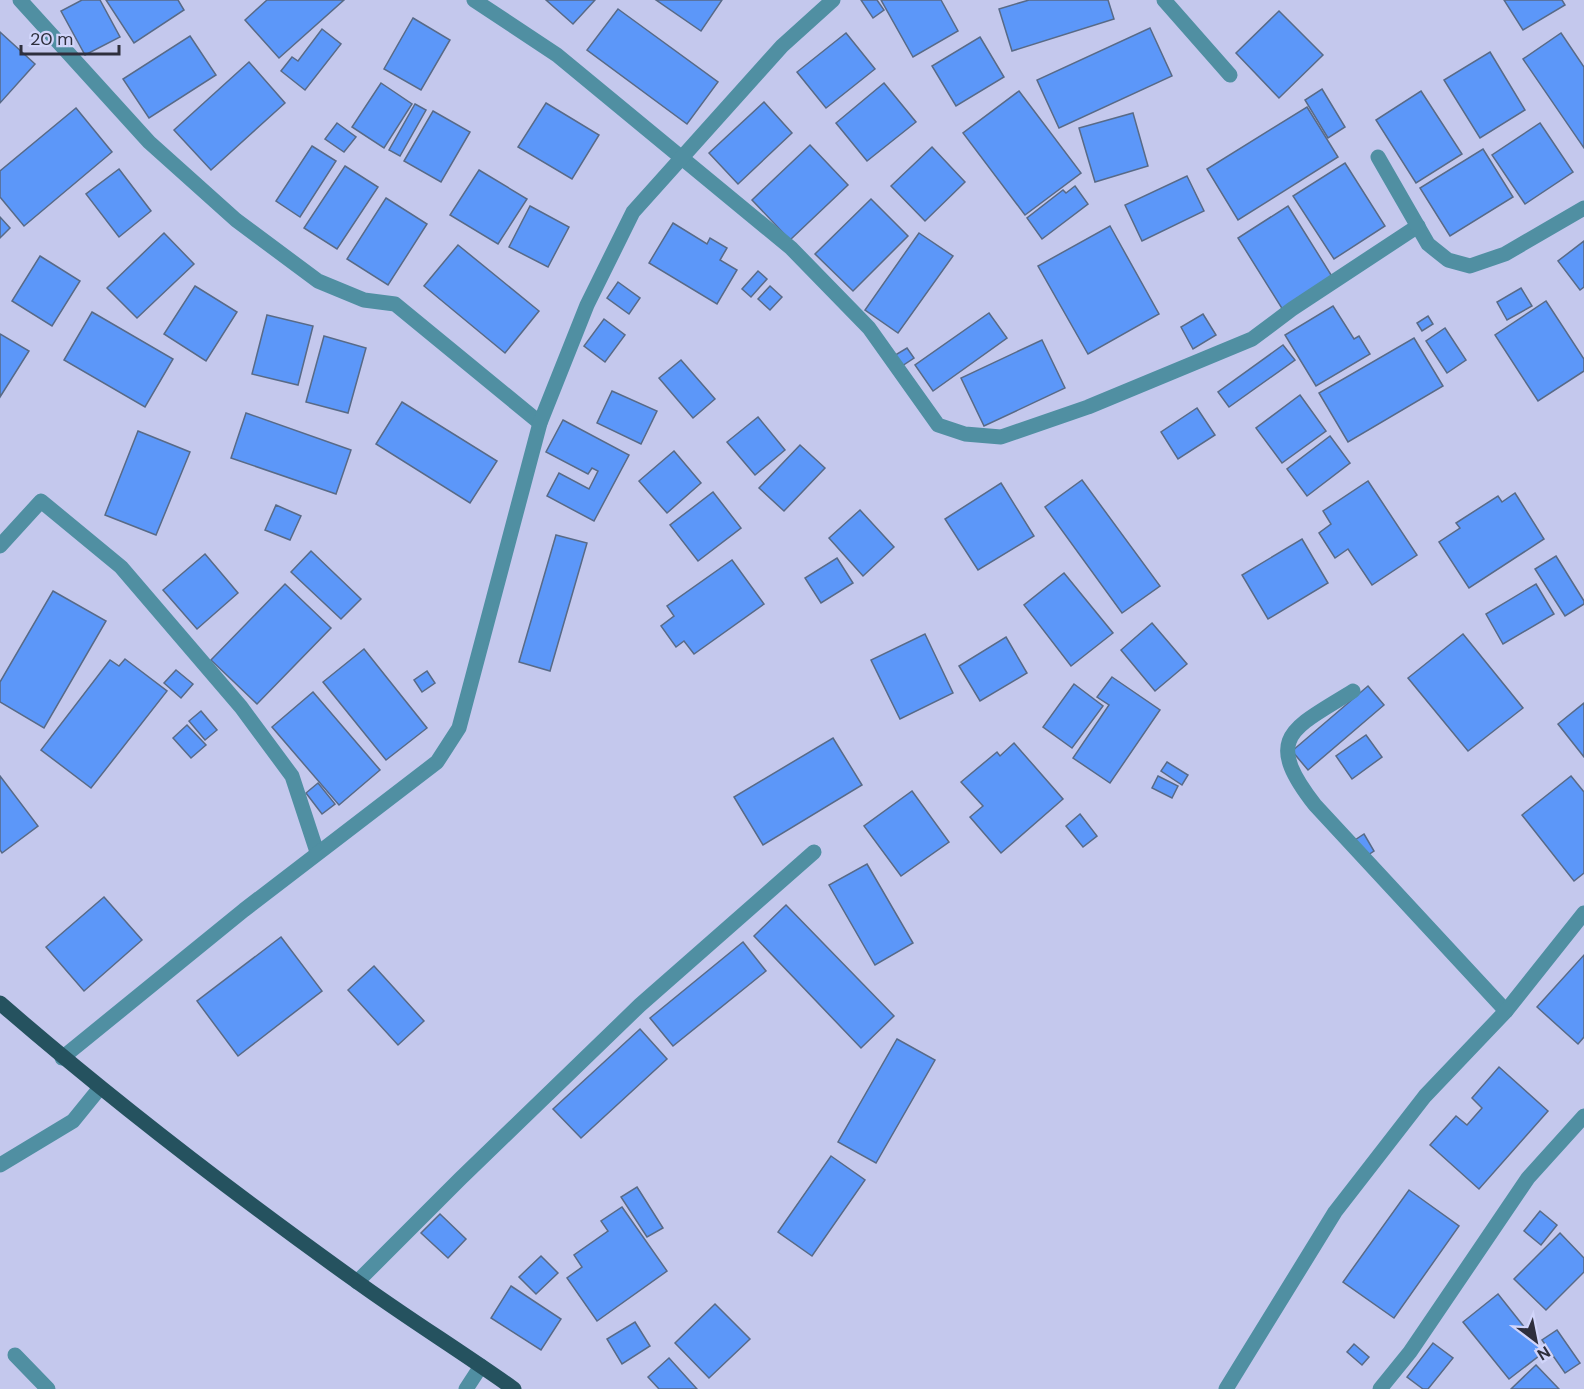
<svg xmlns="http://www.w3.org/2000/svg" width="1584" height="1389" font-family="'DM Sans',sans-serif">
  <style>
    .building { fill: #5c97f9; stroke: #586a87; stroke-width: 1.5 }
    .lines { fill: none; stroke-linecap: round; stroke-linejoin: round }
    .minor { stroke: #508fa2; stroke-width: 15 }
    .major { stroke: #25525f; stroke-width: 15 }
  </style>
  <rect width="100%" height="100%" fill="#c4c8ed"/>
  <!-- building -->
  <g class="building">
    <path d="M82 0H100L120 37 85 55 61 11Z"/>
    <path d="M106 0H178L184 10 134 43Z"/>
    <path d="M267 0H344L279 58 245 20Z"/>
    <path d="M546 0H595L573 24Z"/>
    <path d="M656 0H722L701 31Z"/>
    <path d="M861 0H877L884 10 873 18Z"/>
    <path d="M881 0H941L958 31 913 57Z"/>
    <path d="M1029 0H1108L1114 19 1012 51 999 9Z"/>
    <path d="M1504 0H1562L1565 5 1523 30Z"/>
    <path d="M618 9 718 82 687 124 587 50Z"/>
    <path d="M1279 11 1323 55 1279 98 1236 53Z"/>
    <path d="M413 18 450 40 421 90 384 69Z"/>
    <path d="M1150 28 1172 76 1059 128 1037 80Z"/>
    <path d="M322 29 341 44 305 90 281 71 292 57 298 61Z"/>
    <path d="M0 32 35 64 0 103Z"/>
    <path d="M846 33 875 69 826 108 797 72Z"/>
    <path d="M1561 33 1584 67V148L1523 59Z"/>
    <path d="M190 36 216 75 149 118 123 79Z"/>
    <path d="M980 37 1004 77 956 106 932 66Z"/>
    <path d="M1490 52 1525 110 1480 138 1444 80Z"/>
    <path d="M249 62 285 103 211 170 174 130Z"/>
    <path d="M381 83 412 104 384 148 352 127Z"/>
    <path d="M884 83 916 122 867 161 836 123Z"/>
    <path d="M1322 89 1345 127 1328 138 1305 100Z"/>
    <path d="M1019 91 1081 173 1025 215 963 133Z"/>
    <path d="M1421 91 1462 154 1416 183 1376 120Z"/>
    <path d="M764 102 792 133 738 184 709 153Z"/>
    <path d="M546 103 599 135 572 179 518 147Z"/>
    <path d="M415 104 426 110 400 156 389 150Z"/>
    <path d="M1307 107 1338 157 1238 220 1207 169Z"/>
    <path d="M76 108 112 152 24 226 0 197V171Z"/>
    <path d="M433 111 470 132 441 182 404 161Z"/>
    <path d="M1133 113 1148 166 1095 182 1079 128Z"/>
    <path d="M337 123 356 137 344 152 325 139Z"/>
    <path d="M1540 123 1573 172 1525 204 1492 155Z"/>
    <path d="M810 145 848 185 790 240 752 200Z"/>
    <path d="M312 146 336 161 300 217 276 201Z"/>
    <path d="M932 147 965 182 925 221 891 186Z"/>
    <path d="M1483 149 1513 197 1450 236 1420 188Z"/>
    <path d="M1345 163 1385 226 1334 259 1293 196Z"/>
    <path d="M345 166 378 187 337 249 304 228Z"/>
    <path d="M119 169 151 211 119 237 86 194Z"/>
    <path d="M479 170 527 199 498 244 450 215Z"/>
    <path d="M1187 176 1204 211 1142 241 1125 205Z"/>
    <path d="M1075 186 1088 204 1042 239 1027 218 1063 190 1066 193Z"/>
    <path d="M386 198 427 224 388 285 347 259Z"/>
    <path d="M871 199 908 236 853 291 815 254Z"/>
    <path d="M530 206 569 227 548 267 509 247Z"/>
    <path d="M1288 206 1333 278 1283 310 1238 238Z"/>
    <path d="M0 217 10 228 0 238Z"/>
    <path d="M673 223 707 244 710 238 727 248 720 260 737 270 717 304 649 263Z"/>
    <path d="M1110 226 1159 314 1088 354 1038 266Z"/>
    <path d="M164 233 194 264 137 318 107 288Z"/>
    <path d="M919 233 953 256 898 333 865 310Z"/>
    <path d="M1584 241V287L1580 290 1558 261Z"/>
    <path d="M458 245 539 311 505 353 424 286Z"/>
    <path d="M40 256 80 281 52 326 12 301Z"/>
    <path d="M758 271 767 279 751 297 742 289Z"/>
    <path d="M618 282 640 298 629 314 607 298Z"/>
    <path d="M195 286 237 312 206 361 164 334Z"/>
    <path d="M770 286 782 297 770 310 758 299Z"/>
    <path d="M1521 288 1532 306 1507 320 1497 302Z"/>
    <path d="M1546 301 1584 359V371L1538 401 1495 335Z"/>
    <path d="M1333 306 1354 339 1359 336 1370 354 1316 386 1285 335Z"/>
    <path d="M92 312 173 359 145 407 64 360Z"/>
    <path d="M989 313 1007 338 933 391 915 365Z"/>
    <path d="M1203 314 1216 335 1193 349 1181 327Z"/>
    <path d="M267 315 313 326 298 385 252 374Z"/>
    <path d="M1428 316 1433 324 1422 331 1417 323Z"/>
    <path d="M604 319 625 335 605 362 584 346Z"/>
    <path d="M1445 328 1466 360 1447 373 1426 341Z"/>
    <path d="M0 334 29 351 0 397Z"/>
    <path d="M324 336 366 348 348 413 306 402Z"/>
    <path d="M1414 338 1443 386 1348 442 1319 393Z"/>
    <path d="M1042 340 1065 388 984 426 961 378Z"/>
    <path d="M1283 345 1295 360 1229 407 1218 392Z"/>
    <path d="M907 348 914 358 899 368 892 357Z"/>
    <path d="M681 360 715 399 693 418 659 378Z"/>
    <path d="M612 391 657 411 641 444 597 423Z"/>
    <path d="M1300 395 1326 431 1282 463 1256 428Z"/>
    <path d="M402 402 497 461 470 503 376 444Z"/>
    <path d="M1197 408 1215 435 1178 459 1161 432Z"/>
    <path d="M246 413 351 450 336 494 231 458Z"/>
    <path d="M758 417 785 450 755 475 727 442Z"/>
    <path d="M563 420 629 455 594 521 547 496 559 473 589 489 598 471 592 468 588 474 546 452Z"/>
    <path d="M138 431 190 452 156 535 105 515Z"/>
    <path d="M1330 436 1350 463 1307 496 1287 469Z"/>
    <path d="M800 445 825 468 784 511 759 488Z"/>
    <path d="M674 451 701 483 667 513 639 481Z"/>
    <path d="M1082 480 1160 586 1122 613 1045 507Z"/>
    <path d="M1368 481 1417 555 1372 585 1348 549 1335 558 1319 533 1331 524 1323 511Z"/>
    <path d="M1001 483 1034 536 978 570 945 519Z"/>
    <path d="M713 492 741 528 698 561 670 525Z"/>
    <path d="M1515 493 1544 539 1469 588 1439 542 1460 528 1456 523 1498 496 1502 502Z"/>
    <path d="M276 505 301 516 290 540 265 530Z"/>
    <path d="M860 510 894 547 863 576 829 538Z"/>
    <path d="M556 535 587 543 550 671 519 662Z"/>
    <path d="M1302 539 1328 583 1268 619 1242 575Z"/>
    <path d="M311 551 361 599 341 619 291 572Z"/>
    <path d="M205 554 238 593 197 629 163 590Z"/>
    <path d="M1556 556 1584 601V604L1565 616 1535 569Z"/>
    <path d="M837 558 853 583 821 603 805 578Z"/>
    <path d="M732 560 764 604 694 654 684 641 676 647 661 626 674 616 667 606Z"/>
    <path d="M1064 573 1113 633 1071 666 1024 605Z"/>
    <path d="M285 584 331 628 257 704 211 660Z"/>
    <path d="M1536 584 1554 614 1503 644 1486 614Z"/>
    <path d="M53 591 106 621 44 728 0 702V682Z"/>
    <path d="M1152 623 1187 664 1155 691 1121 650Z"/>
    <path d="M925 634 953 693 900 719 871 660Z"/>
    <path d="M1463 634 1523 708 1468 751 1408 678Z"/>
    <path d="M1006 637 1027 673 980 701 959 666Z"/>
    <path d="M364 649 427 728 386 760 323 682Z"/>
    <path d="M125 659 167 691 91 788 41 750 110 660 119 666Z"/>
    <path d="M176 670 193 684 181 698 164 683Z"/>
    <path d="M427 671 435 683 422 692 414 680Z"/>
    <path d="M1112 677 1160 710 1110 783 1073 758 1109 705 1097 697Z"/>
    <path d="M1074 684 1103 706 1072 748 1043 727Z"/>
    <path d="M1368 686 1384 705 1308 770 1292 751Z"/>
    <path d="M313 692 380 770 339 805 272 727Z"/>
    <path d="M1584 703V757L1558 724Z"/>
    <path d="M201 711 217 730 205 740 189 721Z"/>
    <path d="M187 725 206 745 191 758 173 738Z"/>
    <path d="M1366 735 1382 757 1352 779 1336 756Z"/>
    <path d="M833 738 862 785 763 845 734 797Z"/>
    <path d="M1014 743 1063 799 1001 853 970 817 983 806 961 782 997 752 1000 756Z"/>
    <path d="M1167 762 1188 775 1182 785 1161 771Z"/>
    <path d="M0 776 38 826 2 853 0 850Z"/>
    <path d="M1158 776 1178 786 1172 798 1152 788Z"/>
    <path d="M1571 776 1584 792V873L1574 881 1522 815Z"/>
    <path d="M318 783 335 804 322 814 306 793Z"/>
    <path d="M912 791 949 842 901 876 864 826Z"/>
    <path d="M1080 814 1097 836 1083 847 1066 826Z"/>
    <path d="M1364 834 1374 851 1365 857 1355 840Z"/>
    <path d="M867 864 913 943 875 965 829 885Z"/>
    <path d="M104 897 142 940 84 991 46 947Z"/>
    <path d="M786 905 894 1016 861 1048 754 936Z"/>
    <path d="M281 937 322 991 238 1056 197 1001Z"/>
    <path d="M743 942 766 971 673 1046 650 1018Z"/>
    <path d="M1584 955V1037L1578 1044 1537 1007Z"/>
    <path d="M374 966 424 1021 398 1045 348 990Z"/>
    <path d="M640 1029 667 1059 581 1138 553 1109Z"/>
    <path d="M897 1039 935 1060 876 1163 838 1142Z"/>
    <path d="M1499 1067 1548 1111 1479 1189 1430 1145 1456 1116 1467 1125 1482 1108 1472 1098Z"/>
    <path d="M831 1156 865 1180 812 1256 778 1232Z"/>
    <path d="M637 1187 663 1228 647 1237 621 1197Z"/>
    <path d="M1409 1190 1459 1226 1394 1318 1343 1282Z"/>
    <path d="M622 1207 667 1271 597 1321 567 1278 582 1267 574 1255 608 1231 601 1221Z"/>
    <path d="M1540 1211 1557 1225 1541 1245 1524 1231Z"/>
    <path d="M440 1214 466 1239 448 1258 421 1233Z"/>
    <path d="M1560 1233 1584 1258V1272L1546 1310 1514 1279Z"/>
    <path d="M541 1256 558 1273 536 1294 519 1277Z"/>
    <path d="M511 1286 561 1319 541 1350 491 1318Z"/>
    <path d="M1498 1294 1544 1352 1509 1379 1463 1322Z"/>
    <path d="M715 1304 750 1339 709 1378 675 1343Z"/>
    <path d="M635 1322 650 1346 622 1364 607 1339Z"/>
    <path d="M1557 1330 1580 1363 1565 1373 1542 1340Z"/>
    <path d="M1433 1343 1453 1358 1428 1389H1423L1407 1377Z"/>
    <path d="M1354 1344 1369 1357 1362 1365 1347 1352Z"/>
    <path d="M669 1358 697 1389H659L648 1377Z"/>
    <path d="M1536 1365 1559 1389H1511Z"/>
  </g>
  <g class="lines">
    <!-- minor -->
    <g class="minor">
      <path d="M20 0 149 142 236 220 318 281 364 300 395 304 540 423"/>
      <path d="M474 0 557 55 791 248 869 328 938 425 965 434 1001 437 1088 407 1252 339 1292 309 1418 226"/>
      <path d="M1164 0 1230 75"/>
      <path d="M1378 157 1428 244 1448 260 1470 266 1505 254 1584 208"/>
      <path d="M0 546 41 501 121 567 241 707 292 776 317 852"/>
      <path d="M1353 691C1292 729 1262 737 1315 805L1506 1011"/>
      <path d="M62 1058 244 910 437 762 459 728 540 423 587 305 633 212 782 46 833 0"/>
      <path d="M0 1165 73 1121 99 1089"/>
      <path d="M357 1282 460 1179 640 1005 814 852"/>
      <path d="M15 1355 48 1389"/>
      <path d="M466 1389 481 1366"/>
      <path d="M1226 1389 1335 1212 1425 1096 1506 1011 1584 913"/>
      <path d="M1380 1389 1410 1352 1528 1178 1584 1116"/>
    </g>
    <!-- major -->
    <path class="major" d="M0 1003C114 1102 233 1193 356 1281 407 1318 462 1352 514 1389"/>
  </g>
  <!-- north arrow -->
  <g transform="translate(1536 1341) rotate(148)" stroke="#d1d5fa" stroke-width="4.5" paint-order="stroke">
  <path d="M0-4.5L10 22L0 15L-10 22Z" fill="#2e2f3d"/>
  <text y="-9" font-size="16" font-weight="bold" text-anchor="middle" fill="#2e2f3d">N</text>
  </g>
  <!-- scale -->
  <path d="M21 45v9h98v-9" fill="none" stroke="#2e2f3d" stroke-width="3"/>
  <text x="30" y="45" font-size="18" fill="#2e2f3d" stroke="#d1d5fa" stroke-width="4.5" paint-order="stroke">20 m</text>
</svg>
